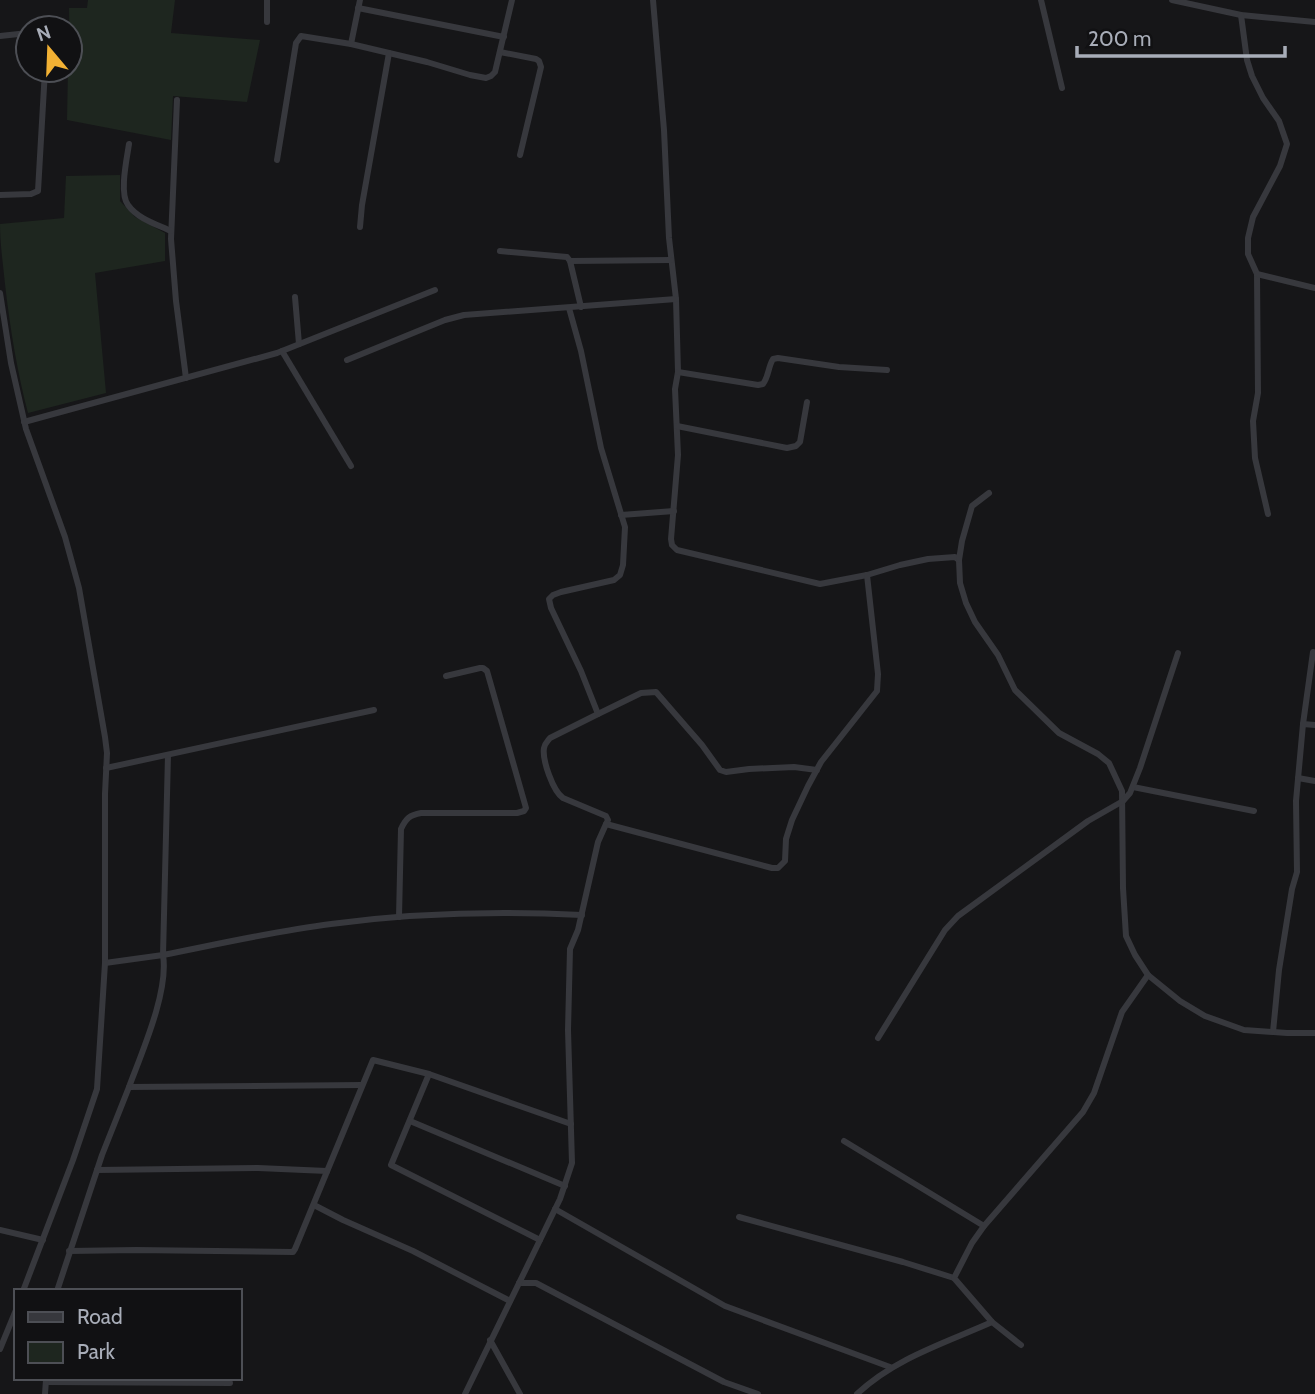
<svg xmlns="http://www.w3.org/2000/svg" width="1315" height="1394" font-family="Cabin,sans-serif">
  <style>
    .green { fill: #1e261f }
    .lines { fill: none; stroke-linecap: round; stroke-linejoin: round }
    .street { stroke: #37383d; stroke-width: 6 }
  </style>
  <rect width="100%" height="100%" fill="#161618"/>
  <!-- green -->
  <g class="green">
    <path d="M88 0H175L171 33 260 40 247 102 173 96 171 140 67 120 68 70H70L69 8H87Z"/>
    <path d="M120 175V201L135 217 165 233V261L95 273 106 393 28 413C17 371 10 328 5 284 3 264 0 244 0 224L64 218 66 176Z"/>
  </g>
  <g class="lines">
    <!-- street -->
    <g class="street">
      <path d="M653 0 664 130 669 238 676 299 678 372 675 389 678 455 671 539 672 545 677 550 820 584 867 575 900 565 928 559 955 557 959 560 960 583 966 603 975 622 998 655 1015 690 1059 733 1098 754 1109 763 1122 791 1123 888 1126 936 1135 955 1148 975 1180 1001 1205 1016 1244 1030 1287 1033H1315"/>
      <path d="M1041 0 1062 88"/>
      <path d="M1172 0 1241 15 1315 22"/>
      <path d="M358 8 504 37"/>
      <path d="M1241 15 1247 60 1252 76 1263 98 1279 121 1287 144 1280 166 1253 217 1248 238V254L1257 274 1258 393 1253 421 1255 458 1268 514"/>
      <path d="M267 22V0"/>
      <path d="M0 36 28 33"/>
      <path d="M351 44 360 0"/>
      <path d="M500 52 536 59 539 61 541 67 520 155"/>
      <path d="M177 100 171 239 176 301 186 378"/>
      <path d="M129 144C127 158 119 193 128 205 138 219 156 224 171 231"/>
      <path d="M277 160 296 43 301 36 351 44 427 62 470 75 486 78 491 76 495 72 512 0"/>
      <path d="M0 195 31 194 38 191 45 70"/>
      <path d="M360 227 362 205 389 53"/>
      <path d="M500 251 567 257 570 261"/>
      <path d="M1257 274 1315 288"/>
      <path d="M0 293 11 363 26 429 65 537 79 588 105 737 107 753 105 794V963L163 955C169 991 142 1052 129 1087L362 1085"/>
      <path d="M295 297 299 344"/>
      <path d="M581 307 570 261 671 260"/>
      <path d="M569 308 581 351 601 448 625 527 623 565 620 575 614 580 561 592 553 595 549 599 551 608 581 671 598 714 550 738C547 742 545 743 544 748 542 760 553 791 563 798L606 816 608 820 606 824"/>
      <path d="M282 351 351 466"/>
      <path d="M347 360 445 320 464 315 676 299"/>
      <path d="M678 372 758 385 763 384C769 376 768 367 773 359L778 358 839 367 887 370"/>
      <path d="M24 422 277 353 435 290"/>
      <path d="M677 426 787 448 796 446 800 442 807 402"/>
      <path d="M621 515 674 511"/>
      <path d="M959 560 962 541 972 506 989 493"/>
      <path d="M598 714 641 693 656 692 702 745 720 770 726 772 749 769 794 767 817 770"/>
      <path d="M1303 724 1315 725"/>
      <path d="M168 755 163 955C219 944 275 931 331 924 414 913 499 911 582 915"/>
      <path d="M106 768 374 710"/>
      <path d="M1298 778 1315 781"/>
      <path d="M1133 787 1254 811"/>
      <path d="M399 917 401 829C406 818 410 815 421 813H517L524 811 526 808 487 671 483 668H480L446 676"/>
      <path d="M1273 1032 1279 970 1292 889 1297 872 1296 801 1303 724 1313 652"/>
      <path d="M878 1038 945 930 958 916 1088 821 1123 801 1130 793 1140 768 1178 653"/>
      <path d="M429 1074 391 1165 540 1240"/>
      <path d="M410 1121 565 1186"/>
      <path d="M844 1141 984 1226"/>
      <path d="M97 1170 258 1168 327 1171"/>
      <path d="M314 1205 343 1220 413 1251 510 1301"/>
      <path d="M555 1209 725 1306 890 1367"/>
      <path d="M739 1217 903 1262 954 1278"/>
      <path d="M0 1230 43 1240"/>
      <path d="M69 1251 136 1250 293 1252 295 1249 373 1060 429 1074 571 1124"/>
      <path d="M519 1283H536L724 1382 758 1394"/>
      <path d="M23 1291 73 1160 97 1089 105 963"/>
      <path d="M57 1291 102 1155 129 1087"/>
      <path d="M490 1340 520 1394"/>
      <path d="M1021 1345 992 1322 954 1278 972 1243 984 1226 1083 1112 1094 1093 1122 1012 1148 975"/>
      <path d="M0 1349 16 1310"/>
      <path d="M46 1382 230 1383"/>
      <path d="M45 1394 46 1380"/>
      <path d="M465 1394 560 1199 572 1163 568 1030 570 949 578 930 598 842 606 824 772 868H778L785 861 786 839 792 820 808 786 821 762 877 691 878 674 867 575"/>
      <path d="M857 1394C895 1358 945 1343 992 1322"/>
    </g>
  </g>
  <!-- legend -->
  <rect x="14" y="1289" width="228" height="91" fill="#111113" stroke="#4d4f55" stroke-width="2"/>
  <rect x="28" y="1312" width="35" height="10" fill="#37383d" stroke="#4d4f55" stroke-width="2"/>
  <text x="77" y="1324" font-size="21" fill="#a8adb8">Road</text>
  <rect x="28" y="1342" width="35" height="21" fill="#1e261f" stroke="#4d4f55" stroke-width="2"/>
  <text x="77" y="1359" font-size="21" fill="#a8adb8">Park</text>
  <!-- north arrow -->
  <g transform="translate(49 49) rotate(341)"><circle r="33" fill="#111113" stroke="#4d4f55" stroke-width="2"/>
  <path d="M0-5L12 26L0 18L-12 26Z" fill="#f2b134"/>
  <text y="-10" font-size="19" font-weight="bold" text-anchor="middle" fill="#a8adb8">N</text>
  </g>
  <!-- scale -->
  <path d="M1077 46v10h208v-10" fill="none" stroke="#a8adb8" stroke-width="3.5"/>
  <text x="1088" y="46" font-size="21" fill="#a8adb8" stroke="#111113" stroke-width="5" paint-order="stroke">200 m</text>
</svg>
